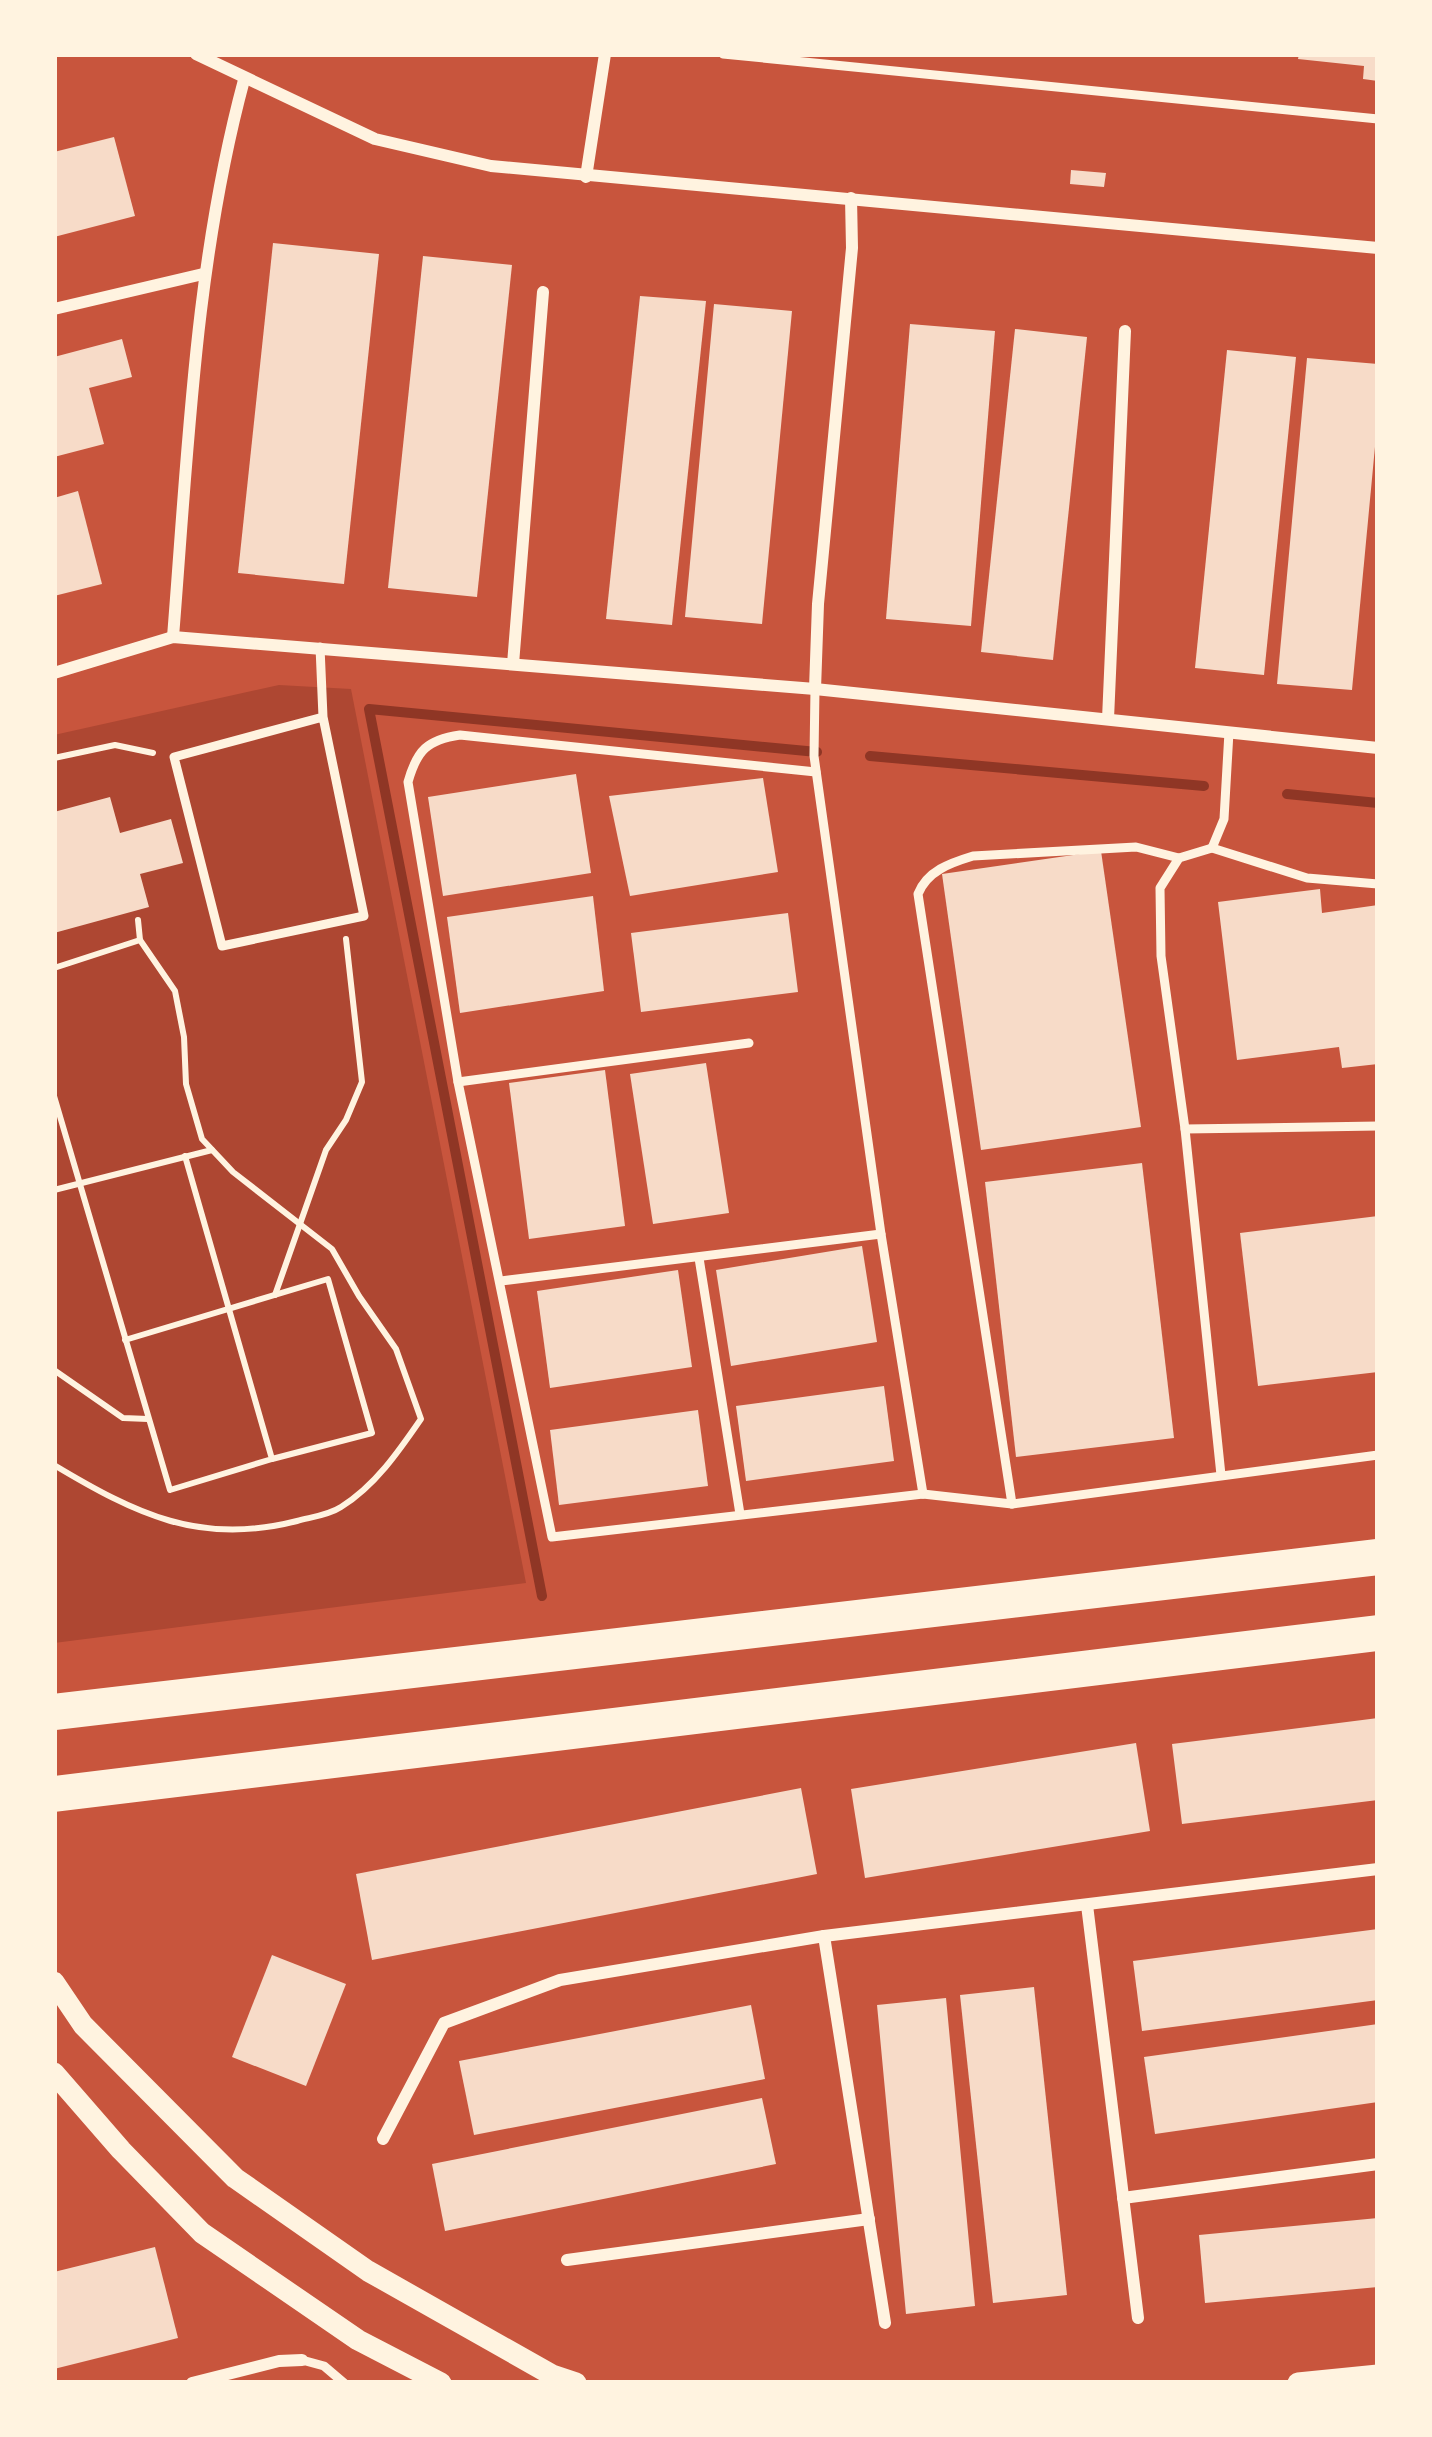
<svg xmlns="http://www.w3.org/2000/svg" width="1432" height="2437" font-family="'Fira Sans Condensed',sans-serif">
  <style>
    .green { fill: #ae4732 }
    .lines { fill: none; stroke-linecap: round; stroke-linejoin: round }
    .stream { stroke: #8f3625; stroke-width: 10 }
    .building { fill: #f7dbc8 }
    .path { stroke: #fff3e0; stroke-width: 6 }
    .service { stroke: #fff3e0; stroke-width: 9 }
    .minor { stroke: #fff3e0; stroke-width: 12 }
    .tertiary { stroke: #fff3e0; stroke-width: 21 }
    .motorway { stroke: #fff3e0; stroke-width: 36 }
  </style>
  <rect width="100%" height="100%" fill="#c8553d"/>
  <!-- green -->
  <path class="green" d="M279 685 351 689 526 1583 54 1643V735Z"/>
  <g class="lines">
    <!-- stream -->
    <g class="stream">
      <path d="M870 756 1204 786"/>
      <path d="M1287 794 1378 803"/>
      <path d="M542 1596 369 709 817 752"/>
    </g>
  </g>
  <!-- building -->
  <g class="building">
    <path d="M1299 54H1378V81L1363 79 1364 66 1298 59Z"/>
    <path d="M114 137 135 216 54 237V152Z"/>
    <path d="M1071 170 1106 173 1104 187 1070 184Z"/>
    <path d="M273 243 379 254 344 584 238 573Z"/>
    <path d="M423 256 512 265 477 597 388 588Z"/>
    <path d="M640 296 706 301 672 625 606 619Z"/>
    <path d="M714 304 792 311 762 624 685 617Z"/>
    <path d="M910 324 995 331 971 626 886 619Z"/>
    <path d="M1015 329 1087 337 1053 660 981 652Z"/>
    <path d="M122 339 132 377 89 388 104 444 54 457V357Z"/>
    <path d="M1227 350 1296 357 1264 675 1195 668Z"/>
    <path d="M1307 358 1378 364V415L1352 690 1277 684Z"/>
    <path d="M78 491 102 584 54 596V498Z"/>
    <path d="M576 774 591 873 443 896 428 797Z"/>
    <path d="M763 778 778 872 630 896 609 796Z"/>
    <path d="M110 797 120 833 171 819 183 863 140 874 149 907 54 933V812Z"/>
    <path d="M1101 851 1141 1127 981 1150 942 874Z"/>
    <path d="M1320 889 1322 913 1378 905V1064L1342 1068 1339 1047 1237 1060 1218 902Z"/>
    <path d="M593 896 604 991 460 1013 447 917Z"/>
    <path d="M788 913 798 992 641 1012 631 933Z"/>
    <path d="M706 1063 729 1213 653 1224 630 1074Z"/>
    <path d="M605 1070 625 1226 529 1239 509 1083Z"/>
    <path d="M1142 1163 1174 1438 1016 1457 985 1182Z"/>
    <path d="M1378 1216V1372L1258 1386 1240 1233Z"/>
    <path d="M862 1246 877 1342 731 1366 716 1270Z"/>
    <path d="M678 1270 692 1367 550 1388 537 1291Z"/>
    <path d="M884 1386 894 1461 746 1481 736 1406Z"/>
    <path d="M698 1410 708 1486 559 1505 550 1430Z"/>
    <path d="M1378 1718V1800L1182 1824 1172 1744Z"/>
    <path d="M1136 1743 1150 1831 865 1878 851 1789Z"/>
    <path d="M801 1788 817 1874 372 1960 356 1874Z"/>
    <path d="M1378 1929V2000L1142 2031 1133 1961Z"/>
    <path d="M272 1955 346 1984 306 2086 232 2057Z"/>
    <path d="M1034 1987 1067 2295 993 2303 960 1995Z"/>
    <path d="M946 1998 975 2306 906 2314 877 2005Z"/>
    <path d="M751 2005 765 2079 474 2135 459 2061Z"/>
    <path d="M1378 2024V2102L1155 2134 1144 2057Z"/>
    <path d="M762 2098 776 2164 445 2231 432 2164Z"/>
    <path d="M1378 2218V2287L1205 2303 1199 2235Z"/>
    <path d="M155 2247 178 2338 54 2369V2272Z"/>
  </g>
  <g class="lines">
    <!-- path -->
    <g class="path">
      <path d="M54 758 115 745 153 753"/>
      <path d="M54 968 140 940"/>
      <path d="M54 1096 170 1490 272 1459 185 1156"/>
      <path d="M54 1190 212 1150"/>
      <path d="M275 1295 326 1150 346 1120 362 1082 346 939"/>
      <path d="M125 1340 328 1279 372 1433 272 1459"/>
      <path d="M54 1370 123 1418 148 1419"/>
      <path d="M54 1465C136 1514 200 1546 297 1521 312 1517 329 1515 341 1507 375 1486 399 1451 421 1419L396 1349 359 1296 332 1249 233 1172 202 1139 186 1084 184 1037 175 991 140 940 138 920"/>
    </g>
    <!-- service -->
    <g class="service">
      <path d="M723 54 1378 119"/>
      <path d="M320 647 323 717 364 916 222 946 174 757 323 717"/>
      <path d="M815 689 814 756 881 1234 923 1494"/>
      <path d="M1229 732 1224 819 1212 848 1307 878 1378 884"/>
      <path d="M816 772 460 735C427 740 417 750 408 782L458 1082 552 1537 923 1494 1012 1504 1378 1455"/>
      <path d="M1212 848 1179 858 1160 888 1161 956 1185 1129 1221 1475"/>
      <path d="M458 1082 749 1043"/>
      <path d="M1185 1129 1378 1126"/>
      <path d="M699 1258 740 1514"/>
      <path d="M501 1281 881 1234"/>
      <path d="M1012 1504 918 894C927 871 950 863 973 856L1136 847 1179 858"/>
      <path d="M302 2360 324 2366 344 2383"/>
    </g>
    <!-- minor -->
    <g class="minor">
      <path d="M196 54 375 139 491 166 1378 248"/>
      <path d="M586 177 605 54"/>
      <path d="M54 309 203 274"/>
      <path d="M173 637C188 450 195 262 244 80"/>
      <path d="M513 664 543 292"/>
      <path d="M54 673 173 637 815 689 1378 748"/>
      <path d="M815 689 818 604 852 248 851 198"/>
      <path d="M1108 719 1125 331"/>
      <path d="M1087 1905 1138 2318"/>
      <path d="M824 1936 885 2323"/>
      <path d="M383 2139 444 2023 560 1980 824 1936 1378 1869"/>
      <path d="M1123 2198 1378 2164"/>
      <path d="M567 2260 869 2219"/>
      <path d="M192 2383 279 2361 302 2360"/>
    </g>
    <!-- tertiary -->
    <g class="tertiary">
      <path d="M54 1982 83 2025 235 2178 368 2271 552 2375 576 2383"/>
      <path d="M54 2073 121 2150 202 2233 358 2340 441 2383"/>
      <path d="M1298 2383 1378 2375"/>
    </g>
    <!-- motorway -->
    <g class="motorway">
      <path d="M54 1712 1378 1557"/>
      <path d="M54 1794 1378 1633"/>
    </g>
  </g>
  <!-- border -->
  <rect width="1432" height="2437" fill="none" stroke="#fff3e0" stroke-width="114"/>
</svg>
